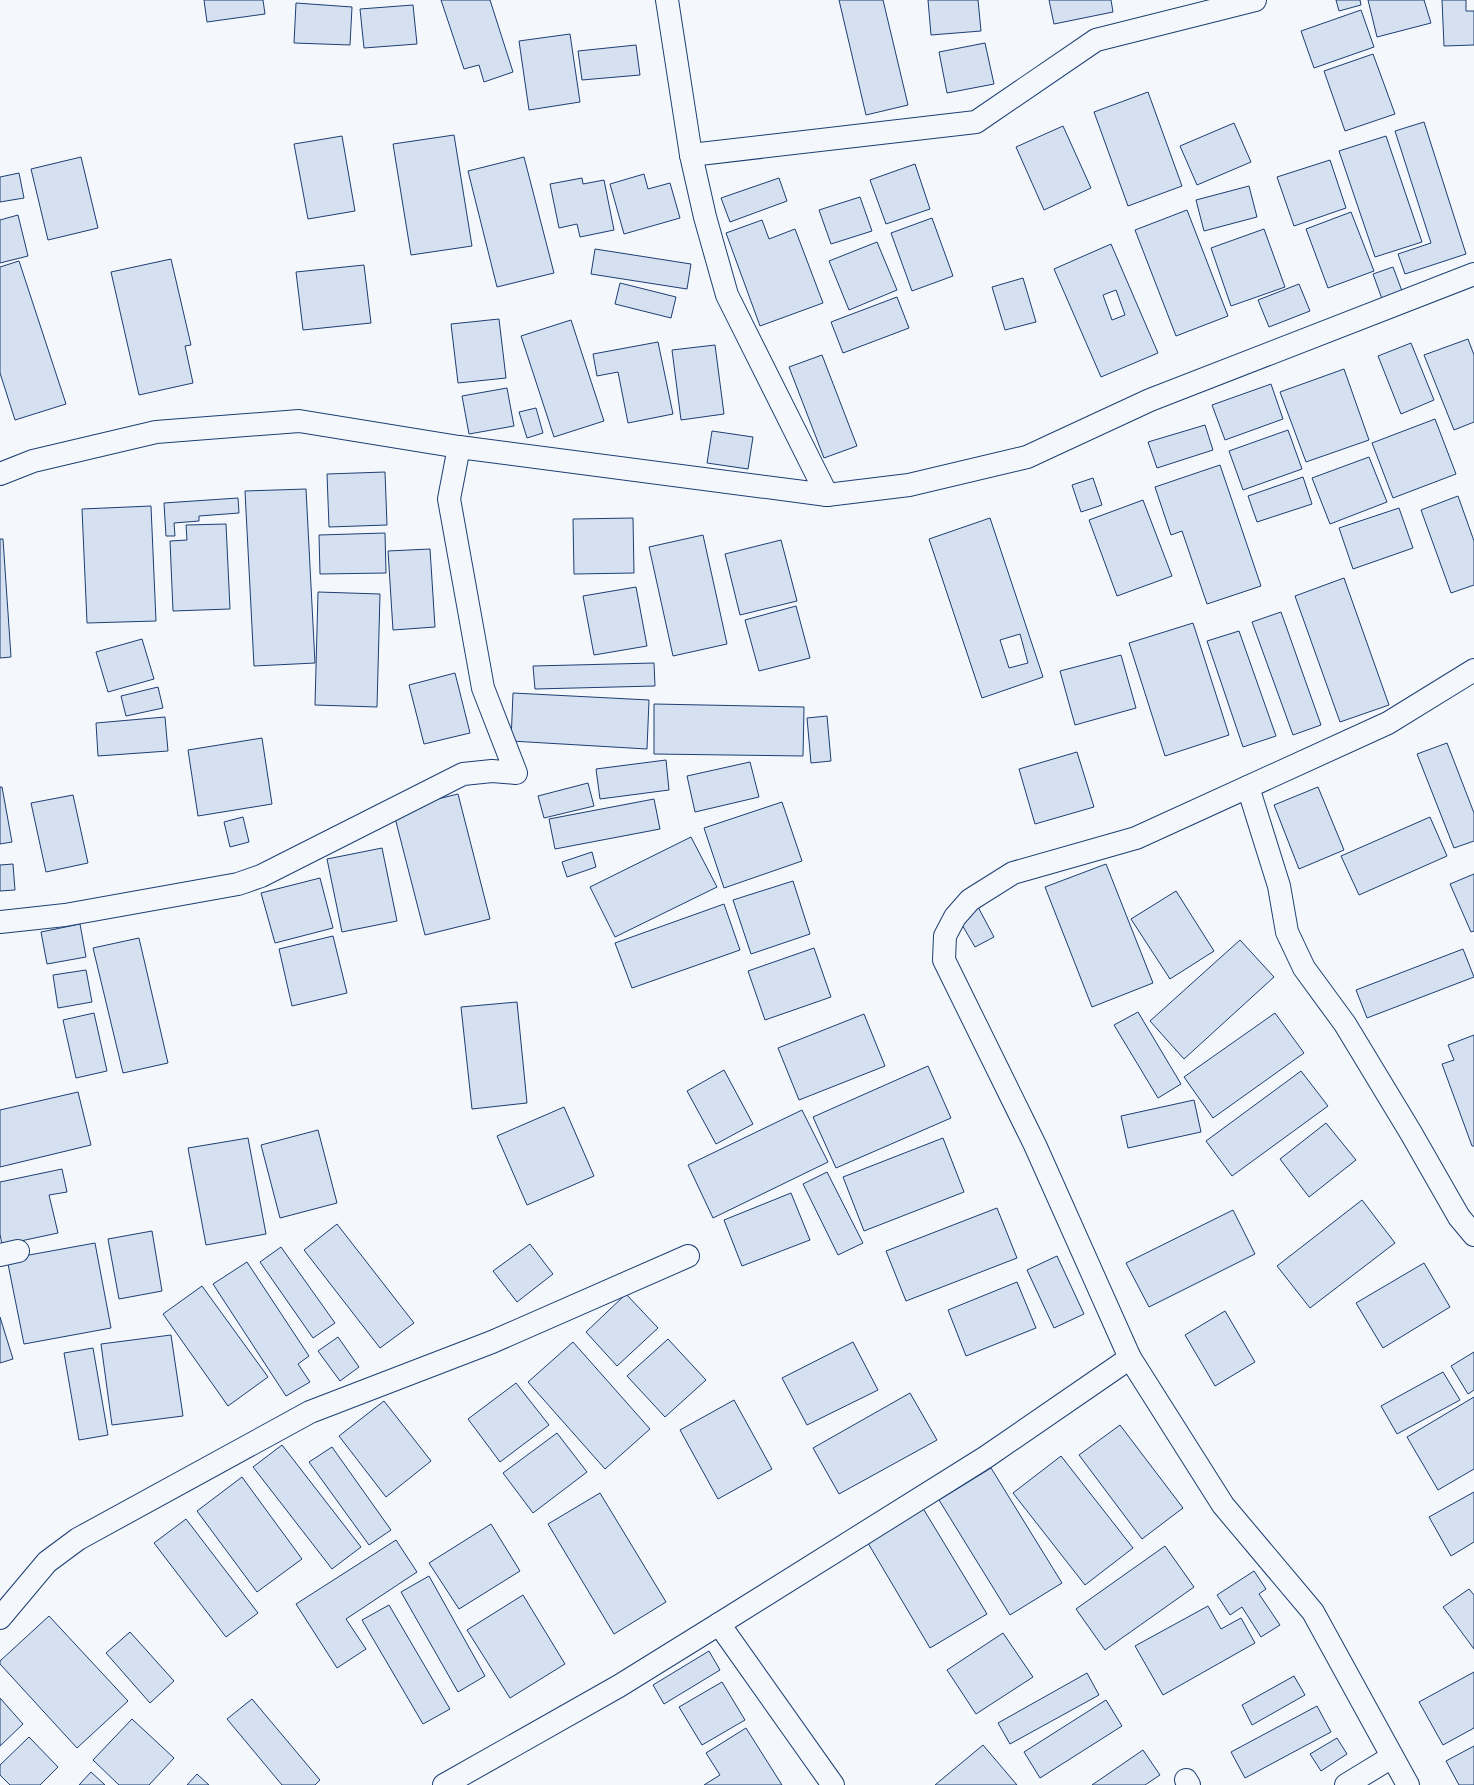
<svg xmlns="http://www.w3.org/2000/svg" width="1474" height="1785" font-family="'Roboto Condensed',sans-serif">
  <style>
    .building { fill: #d5e0f0; stroke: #1d3f73; fill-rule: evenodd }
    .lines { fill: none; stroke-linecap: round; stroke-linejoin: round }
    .street-casing { stroke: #1d3f73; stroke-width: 24 }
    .street { stroke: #f4f7fb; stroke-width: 22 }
  </style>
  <rect width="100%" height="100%" fill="#f4f7fb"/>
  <!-- building -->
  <g class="building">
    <path d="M204 0H263L265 14 207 22Z"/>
    <path d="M441 0H490L513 72 484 82 479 65 464 69Z"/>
    <path d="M839 0H883L908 105 866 115Z"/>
    <path d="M928 0H978L981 31 931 35Z"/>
    <path d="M1049 0H1111L1113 12 1054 24Z"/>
    <path d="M1336 0H1360L1361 5 1339 11Z"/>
    <path d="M1368 0H1424L1431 23 1377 37Z"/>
    <path d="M1442 0H1466V11H1474V45L1444 46Z"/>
    <path d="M296 3 352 7 350 45 294 43Z"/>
    <path d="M413 5 417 44 364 48 360 9Z"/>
    <path d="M1361 10 1374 47 1314 68 1301 31Z"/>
    <path d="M570 34 580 102 529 110 519 41Z"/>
    <path d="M985 43 994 84 947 93 939 52Z"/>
    <path d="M636 45 640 75 582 80 578 51Z"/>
    <path d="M1373 54 1395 114 1345 131 1324 71Z"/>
    <path d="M1148 92 1182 186 1128 206 1094 112Z"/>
    <path d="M1424 122 1466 254 1405 274 1398 254 1431 243 1395 131Z"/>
    <path d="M1234 123 1251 162 1197 185 1180 146Z"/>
    <path d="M1063 126 1091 188 1044 210 1016 147Z"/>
    <path d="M454 135 472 246 411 255 393 144Z"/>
    <path d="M342 136 355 211 308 219 294 144Z"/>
    <path d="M1386 136 1422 242 1375 257 1339 151Z"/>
    <path d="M81 157 98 228 48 240 31 169Z"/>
    <path d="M524 157 554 273 497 287 468 171Z"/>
    <path d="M1330 160 1346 208 1294 226 1277 177Z"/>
    <path d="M915 164 930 209 886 224 870 180Z"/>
    <path d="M19 173 24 198 0 202V177Z"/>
    <path d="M644 174 648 189 670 183 680 218 624 234 610 184Z"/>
    <path d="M582 178 583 184 604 180 614 230 580 237 577 224 559 228 550 184Z"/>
    <path d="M779 178 787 201 730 222 721 198Z"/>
    <path d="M1249 186 1257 217 1204 231 1196 200Z"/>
    <path d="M860 197 872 231 831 244 819 210Z"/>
    <path d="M1187 210 1228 316 1176 336 1135 230Z"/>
    <path d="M1351 212 1374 271 1328 288 1306 229Z"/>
    <path d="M18 215 28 256 0 263V220Z"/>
    <path d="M932 218 953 276 912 291 891 233Z"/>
    <path d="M762 220 769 239 795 229 823 303 760 326 726 233Z"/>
    <path d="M1264 229 1285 287 1231 306 1211 248Z"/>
    <path d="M877 242 897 290 849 310 829 261Z"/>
    <path d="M1111 244 1158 353 1101 377 1054 269ZM1116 290 1125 315 1112 320 1103 295Z"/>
    <path d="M595 249 691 264 687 289 591 274Z"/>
    <path d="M171 259 191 345 185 346 193 383 139 395 111 272Z"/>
    <path d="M19 261 66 404 15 420 0 373V267Z"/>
    <path d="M364 265 371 323 303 330 296 272Z"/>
    <path d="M1393 267 1402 291 1382 299 1373 274Z"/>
    <path d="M1023 278 1036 322 1005 330 992 287Z"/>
    <path d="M620 283 676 297 671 318 615 304Z"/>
    <path d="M1299 284 1310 311 1269 327 1258 300Z"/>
    <path d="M897 297 909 328 843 353 831 322Z"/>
    <path d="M499 319 506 378 458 383 451 324Z"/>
    <path d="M571 320 604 421 554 437 521 336Z"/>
    <path d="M1468 339 1474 355V422L1454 430 1424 355Z"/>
    <path d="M658 342 673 414 628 423 618 372 597 376 593 354Z"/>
    <path d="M1411 343 1434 400 1401 414 1378 356Z"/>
    <path d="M715 345 724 414 681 420 672 350Z"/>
    <path d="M822 355 857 446 824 458 789 367Z"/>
    <path d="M1344 369 1369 440 1306 462 1280 392Z"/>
    <path d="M1271 384 1283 419 1225 440 1212 405Z"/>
    <path d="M507 388 514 426 469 434 462 396Z"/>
    <path d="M536 408 543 433 527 438 519 412Z"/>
    <path d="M1435 419 1456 474 1393 498 1372 443Z"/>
    <path d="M1205 425 1213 450 1157 468 1148 442Z"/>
    <path d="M1288 430 1302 469 1243 490 1229 451Z"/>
    <path d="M712 431 753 437 748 469 707 463Z"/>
    <path d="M1369 457 1387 502 1330 524 1312 478Z"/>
    <path d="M1220 465 1261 586 1207 604 1182 531 1171 535 1155 487Z"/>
    <path d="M385 472 387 525 329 527 327 474Z"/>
    <path d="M1303 477 1312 504 1257 522 1248 496Z"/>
    <path d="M1093 478 1102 505 1081 512 1072 485Z"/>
    <path d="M306 489 315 663 254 666 245 491Z"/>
    <path d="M1458 496 1474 541V585L1451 593 1421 510Z"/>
    <path d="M238 498 239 513 199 516V521L174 523 175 536H166L164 503Z"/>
    <path d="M1143 500 1172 576 1117 596 1089 520Z"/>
    <path d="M151 506 156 621 87 623 82 509Z"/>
    <path d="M1399 508 1413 548 1353 569 1339 528Z"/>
    <path d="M633 518 634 573 574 574 573 519Z"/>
    <path d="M990 518 1043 677 982 698 929 539ZM1020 634 1028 663 1009 668 1000 640Z"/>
    <path d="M226 524 230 609 173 611 170 541 187 540 186 525Z"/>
    <path d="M385 533 386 573 320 574 319 535Z"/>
    <path d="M703 535 727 644 673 656 649 547Z"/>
    <path d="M0 539H3L11 657 0 658Z"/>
    <path d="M781 540 797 601 740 615 725 554Z"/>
    <path d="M430 549 435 627 393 630 388 551Z"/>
    <path d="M1344 578 1389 705 1340 722 1295 596Z"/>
    <path d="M636 587 647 646 594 655 583 596Z"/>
    <path d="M318 592 380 594 377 707 315 705Z"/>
    <path d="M796 606 810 658 759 671 745 620Z"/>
    <path d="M1281 612 1321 725 1293 735 1252 622Z"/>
    <path d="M1193 623 1229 735 1165 756 1129 643Z"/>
    <path d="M1239 631 1276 736 1243 747 1207 641Z"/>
    <path d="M142 639 154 679 108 692 96 652Z"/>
    <path d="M1121 655 1136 708 1075 725 1060 671Z"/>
    <path d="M654 663 655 686 535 689 533 666Z"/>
    <path d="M455 673 470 733 424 744 409 685Z"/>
    <path d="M158 687 163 708 126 716 121 696Z"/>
    <path d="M513 693 649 700 647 749 511 741Z"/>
    <path d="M654 704 804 707 803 756 654 754Z"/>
    <path d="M827 716 831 761 811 763 807 718Z"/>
    <path d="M165 717 168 751 98 756 96 723Z"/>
    <path d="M262 738 272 804 198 816 188 750Z"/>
    <path d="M1447 743 1474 813V841L1454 848 1417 754Z"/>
    <path d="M1077 752 1094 807 1035 824 1019 769Z"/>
    <path d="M666 760 669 790 600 799 596 769Z"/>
    <path d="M750 762 759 797 695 812 687 776Z"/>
    <path d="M588 783 594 806 544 818 538 796Z"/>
    <path d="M0 787H2L12 842 0 844Z"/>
    <path d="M1318 787 1344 850 1299 869 1274 805Z"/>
    <path d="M458 794 490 919 425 935 393 810Z"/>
    <path d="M73 795 88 863 46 872 31 803Z"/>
    <path d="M654 799 660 829 555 849 549 819Z"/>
    <path d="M782 802 802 861 724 888 704 828Z"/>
    <path d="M243 817 249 842 230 847 224 822Z"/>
    <path d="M1430 817 1447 856 1359 895 1341 856Z"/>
    <path d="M691 837 717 887 615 937 590 887Z"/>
    <path d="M382 848 397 921 342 932 327 859Z"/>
    <path d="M592 852 596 867 567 877 562 862Z"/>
    <path d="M13 864 15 890 0 891V865Z"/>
    <path d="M1106 864 1153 983 1092 1007 1045 887Z"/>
    <path d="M1474 874V931L1471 932 1450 884Z"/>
    <path d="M320 878 333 928 275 943 261 893Z"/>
    <path d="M793 881 810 934 751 954 733 900Z"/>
    <path d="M1176 891 1214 951 1170 979 1131 919Z"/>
    <path d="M724 904 740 950 632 988 615 943Z"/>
    <path d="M978 907 994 937 975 947 958 918Z"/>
    <path d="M80 924 86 957 47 964 41 932Z"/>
    <path d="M333 936 347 993 292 1006 279 949Z"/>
    <path d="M139 938 168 1063 123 1073 93 948Z"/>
    <path d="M1240 940 1274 977 1184 1059 1150 1021Z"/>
    <path d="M814 948 831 997 765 1020 748 971Z"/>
    <path d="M1463 949 1474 977 1367 1018 1356 990Z"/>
    <path d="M86 970 92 1002 58 1008 53 975Z"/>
    <path d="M517 1002 527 1103 472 1109 461 1007Z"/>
    <path d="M1138 1012 1181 1084 1158 1098 1114 1025Z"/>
    <path d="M94 1013 107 1071 76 1078 63 1020Z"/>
    <path d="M1275 1013 1304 1053 1213 1118 1184 1077Z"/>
    <path d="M864 1014 885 1066 799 1100 778 1048Z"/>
    <path d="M1474 1035V1146H1472L1442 1064 1454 1060 1448 1045Z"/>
    <path d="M928 1066 951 1118 836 1168 813 1117Z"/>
    <path d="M724 1070 753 1124 716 1144 687 1091Z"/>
    <path d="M1301 1071 1328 1106 1232 1176 1206 1141Z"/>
    <path d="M78 1092 91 1145 0 1167V1110Z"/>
    <path d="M1194 1100 1201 1132 1128 1148 1121 1116Z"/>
    <path d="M564 1107 594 1176 527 1205 497 1136Z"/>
    <path d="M802 1110 828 1162 713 1218 688 1165Z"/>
    <path d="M1326 1123 1356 1160 1309 1197 1280 1159Z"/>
    <path d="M318 1130 337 1203 280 1218 261 1145Z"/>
    <path d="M248 1138 266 1234 206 1245 188 1148Z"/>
    <path d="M943 1138 964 1192 864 1231 843 1177Z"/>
    <path d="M62 1169 67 1192 49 1195 58 1233 2 1245 0 1234V1182Z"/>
    <path d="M827 1172 863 1243 838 1255 803 1184Z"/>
    <path d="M791 1193 810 1240 742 1266 724 1220Z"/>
    <path d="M1362 1200 1395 1243 1310 1308 1277 1266Z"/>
    <path d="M997 1208 1017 1258 906 1301 886 1251Z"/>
    <path d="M1233 1210 1255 1254 1149 1307 1126 1263Z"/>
    <path d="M337 1224 414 1323 380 1348 304 1250Z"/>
    <path d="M152 1231 162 1291 119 1299 108 1239Z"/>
    <path d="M95 1243 111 1328 24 1344 7 1259Z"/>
    <path d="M530 1244 553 1274 517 1302 493 1271Z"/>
    <path d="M281 1247 335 1323 313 1338 260 1262Z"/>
    <path d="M1057 1256 1084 1314 1054 1328 1027 1270Z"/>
    <path d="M247 1262 309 1356 298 1364 310 1382 286 1396 213 1284Z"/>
    <path d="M1424 1263 1450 1307 1383 1348 1356 1303Z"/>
    <path d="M1017 1282 1036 1328 966 1356 948 1310Z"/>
    <path d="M202 1286 268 1377 228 1406 163 1314Z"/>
    <path d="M626 1294 658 1328 617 1366 586 1332Z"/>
    <path d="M1225 1311 1255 1362 1215 1386 1185 1335Z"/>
    <path d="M0 1317 13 1359 0 1363Z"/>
    <path d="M171 1335 183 1416 112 1425 101 1344Z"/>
    <path d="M338 1337 359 1367 340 1381 318 1351Z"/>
    <path d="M668 1339 706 1380 665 1417 627 1376Z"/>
    <path d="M573 1342 650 1429 605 1469 528 1382Z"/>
    <path d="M853 1342 878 1390 807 1425 782 1378Z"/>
    <path d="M93 1348 108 1435 79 1440 64 1353Z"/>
    <path d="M1474 1352V1390L1468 1394 1451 1366Z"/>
    <path d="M1443 1372 1460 1400 1397 1434 1381 1406Z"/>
    <path d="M516 1383 549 1425 500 1462 468 1419Z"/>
    <path d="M910 1393 937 1440 839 1494 813 1448Z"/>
    <path d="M1474 1397V1469L1438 1490 1407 1437Z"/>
    <path d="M734 1400 772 1469 718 1499 680 1430Z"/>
    <path d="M384 1401 431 1461 386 1497 339 1436Z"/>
    <path d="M1120 1425 1183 1508 1142 1539 1079 1455Z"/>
    <path d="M557 1433 587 1472 533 1513 503 1473Z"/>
    <path d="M282 1445 361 1547 332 1569 253 1467Z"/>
    <path d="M332 1447 391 1530 369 1545 309 1462Z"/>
    <path d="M1061 1456 1133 1548 1085 1585 1013 1493Z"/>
    <path d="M991 1468 1062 1583 1010 1615 939 1500Z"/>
    <path d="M242 1477 302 1559 257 1592 197 1511Z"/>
    <path d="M1474 1492V1542L1451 1556 1429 1517Z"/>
    <path d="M600 1493 666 1602 614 1634 548 1524Z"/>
    <path d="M921 1505 987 1614 930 1648 865 1538Z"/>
    <path d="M186 1519 258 1613 226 1637 154 1543Z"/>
    <path d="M491 1524 520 1571 459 1609 429 1563Z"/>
    <path d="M396 1540 417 1572 346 1619 366 1649 337 1668 296 1604Z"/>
    <path d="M1165 1546 1194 1587 1105 1650 1076 1609Z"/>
    <path d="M1254 1571 1266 1589 1259 1594 1280 1625 1261 1637 1242 1607 1230 1615 1217 1595Z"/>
    <path d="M429 1576 485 1676 458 1692 401 1592Z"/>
    <path d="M1469 1589 1474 1595V1649L1443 1607Z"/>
    <path d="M523 1595 565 1664 510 1698 467 1630Z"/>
    <path d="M389 1605 450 1709 423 1724 362 1620Z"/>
    <path d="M1208 1606 1221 1629 1241 1618 1255 1643 1163 1695 1135 1646Z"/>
    <path d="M49 1616 128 1701 77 1748 0 1664V1661Z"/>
    <path d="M130 1632 174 1681 150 1703 106 1653Z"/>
    <path d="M1003 1633 1033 1677 976 1714 947 1670Z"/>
    <path d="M709 1651 720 1670 664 1704 653 1685Z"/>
    <path d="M1474 1672V1728L1443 1745 1419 1702Z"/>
    <path d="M1087 1673 1099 1695 1010 1744 998 1723Z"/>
    <path d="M1294 1676 1305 1695 1252 1725 1242 1705Z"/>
    <path d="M722 1682 745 1720 702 1745 679 1707Z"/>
    <path d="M0 1698 23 1724 0 1746Z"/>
    <path d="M252 1699 320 1780 315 1785H282L227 1719Z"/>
    <path d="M1106 1700 1122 1726 1040 1778 1024 1752Z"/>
    <path d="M1317 1706 1331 1732 1245 1778 1231 1752Z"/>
    <path d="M132 1719 174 1758 149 1785H119L93 1760Z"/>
    <path d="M746 1728 782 1785H704L720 1775 706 1753Z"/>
    <path d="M29 1737 58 1767 40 1785H10L0 1775V1765Z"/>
    <path d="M1337 1738 1347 1754 1321 1771 1310 1754Z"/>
    <path d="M983 1745 1017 1785H935Z"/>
    <path d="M1474 1746V1785H1459L1446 1761Z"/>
    <path d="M1143 1750 1160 1775 1145 1785H1092Z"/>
    <path d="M91 1772 105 1785H79Z"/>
    <path d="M197 1774 209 1785H187Z"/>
  </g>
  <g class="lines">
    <defs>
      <g id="street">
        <path d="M667 0 691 155 705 217 727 295 827 495"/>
        <path d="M691 155 976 122 1096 40 1255 0"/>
        <path d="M0 474 33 461 156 432 299 421 459 447 827 495 909 485 1027 457 1150 400 1474 274"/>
        <path d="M1248 787 1279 886 1287 932 1304 968 1345 1024 1411 1133 1459 1217 1474 1235"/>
        <path d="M0 922 65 915 238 884 261 876 463 774 492 771 516 773 483 688 449 499 459 447"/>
        <path d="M0 1255 18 1251"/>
        <path d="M0 1618 47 1562 78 1539 310 1412 492 1342 688 1256"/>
        <path d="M719 1624 833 1785"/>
        <path d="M1186 1780 1189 1785"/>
        <path d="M444 1785 619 1686 719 1624 986 1457 1130 1358"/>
        <path d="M1346 1785 1392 1757"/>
        <path d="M1408 1785 1313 1612 1223 1505 1130 1358 1035 1145 944 960 945 936 955 917 970 900 1013 873 1136 838 1388 723 1474 670"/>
      </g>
    </defs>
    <!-- street casing -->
    <use href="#street" class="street-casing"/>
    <!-- street -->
    <use href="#street" class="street"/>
  </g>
</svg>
